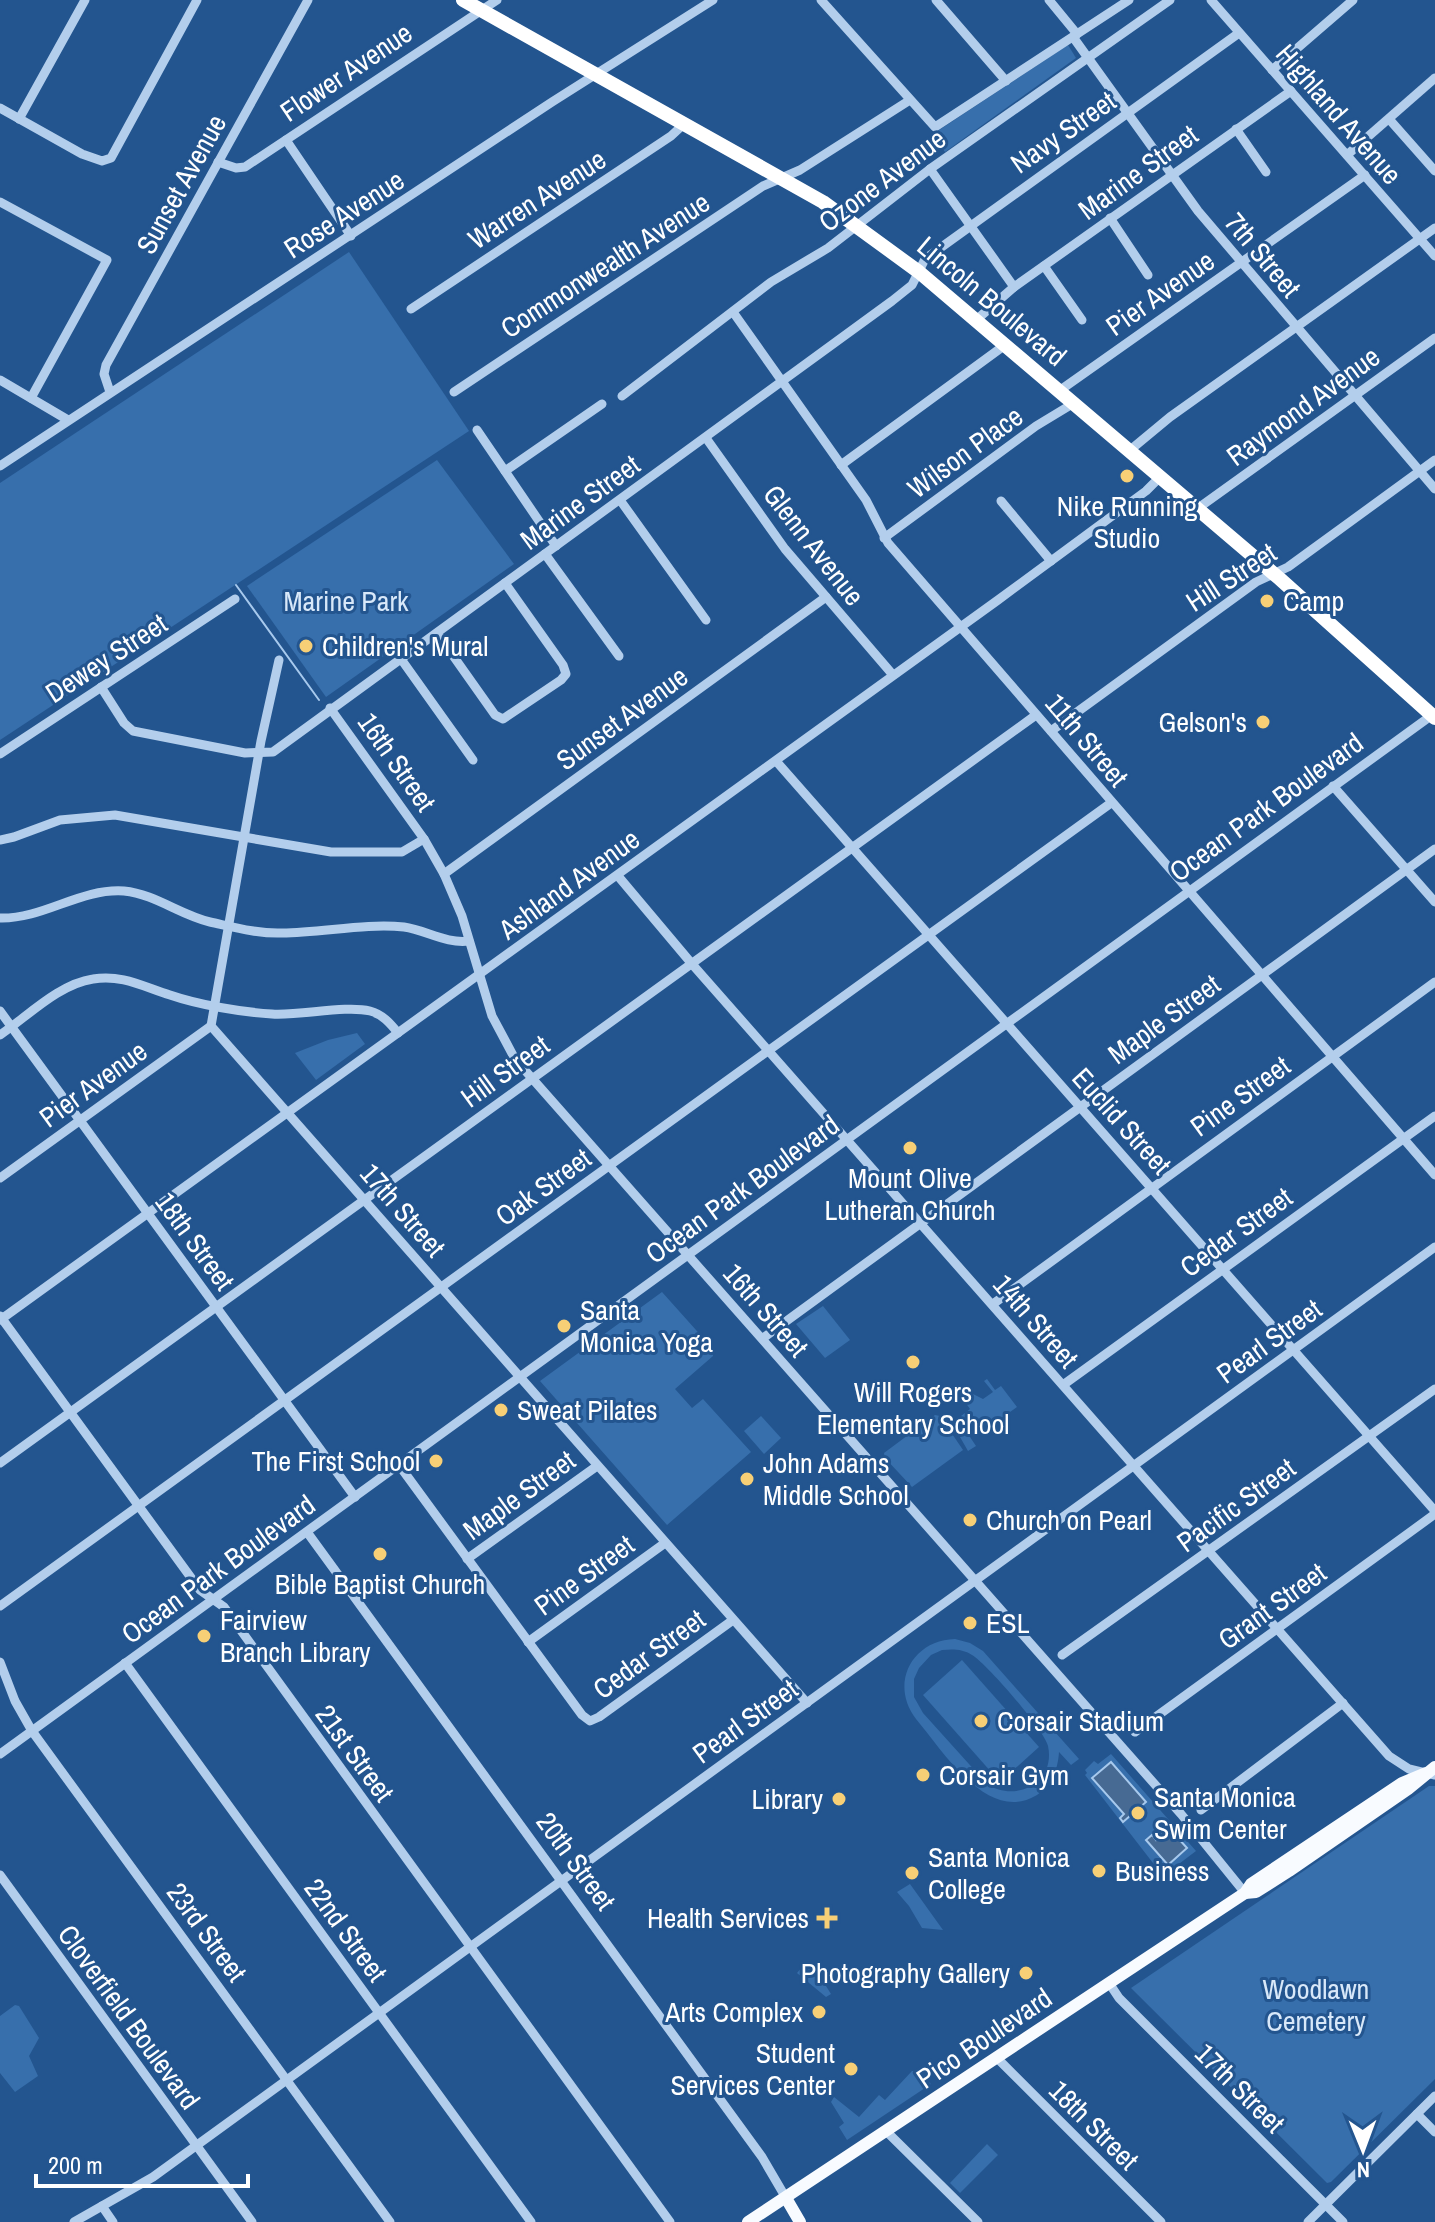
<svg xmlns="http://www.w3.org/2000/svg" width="1435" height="2222" font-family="'Archivo Narrow',sans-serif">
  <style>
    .green { fill: #376fac; fill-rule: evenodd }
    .water { fill: #476a93; stroke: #a7c9ed; stroke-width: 2 }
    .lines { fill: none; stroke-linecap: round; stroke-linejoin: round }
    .stream { stroke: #a7c9ed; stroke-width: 2 }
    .minor { stroke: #b3ceec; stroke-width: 9 }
    .major { stroke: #f8fbff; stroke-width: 12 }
    .highway { stroke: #fff; stroke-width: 14 }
    .poi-dot { fill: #f7cf76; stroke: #23558f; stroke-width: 3 }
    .labels { text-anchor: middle; stroke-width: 6; stroke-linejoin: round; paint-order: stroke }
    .street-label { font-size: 28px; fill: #fff; stroke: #23558f }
    .poi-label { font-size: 28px; fill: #fff; stroke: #23558f; text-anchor: start }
    .park-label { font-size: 28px; fill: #d8e8f9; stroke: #23558f }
  </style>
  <rect width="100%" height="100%" fill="#23558f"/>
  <!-- green -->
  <g class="green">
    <path d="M1068 45 1076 58 945 152 933 134Z"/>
    <path d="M349 252 469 431 0 740V483Z"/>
    <path d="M437 460 514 564 326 697 247 586Z"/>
    <path d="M357 1033 365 1044 316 1080 295 1053 328 1040Z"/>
    <path d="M662 1292 713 1349V1356L675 1389 692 1408 703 1399 751 1452 667 1525 540 1381Z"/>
    <path d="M823 1306 850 1340 825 1358 796 1324Z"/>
    <path d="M987 1379 995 1390 1001 1386 1017 1407 978 1435 973 1430 968 1434 976 1446 968 1451 952 1423 970 1409 963 1399 971 1393 983 1399 993 1392 984 1381Z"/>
    <path d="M935 1415 940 1416 963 1450 912 1487 885 1458 884 1453Z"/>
    <path d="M761 1416 781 1438 764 1454 744 1431Z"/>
    <path d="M955 1639 970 1643 983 1651 1079 1759 1071 1765 1059 1752C1058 1769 1052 1785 1037 1795 988 1825 943 1751 916 1719 889 1684 912 1640 955 1639ZM942 1650C953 1649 963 1649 972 1655 987 1664 1045 1731 1048 1746 1056 1783 1015 1803 987 1784L923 1713 914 1697V1679L919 1668 931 1655Z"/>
    <path d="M962 1660 1039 1747 1000 1782 923 1695Z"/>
    <path d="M1111 1754 1196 1851 1163 1876 1085 1775 1087 1773 1085 1770 1094 1761 1098 1764Z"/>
    <path d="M1429 1786H1435V2079L1331 2182 1327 2183 1131 1988Z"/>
    <path d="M910 1884 943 1930 922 1928 909 1906 897 1892Z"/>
    <path d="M811 1962 831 1994 826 1997 797 1973 803 1966Z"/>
    <path d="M15 2005 19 2006 39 2038 29 2056 38 2076 15 2092 0 2073V2016Z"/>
    <path d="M912 2071H916L931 2084 847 2140 839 2127 844 2123 831 2102 834 2097 859 2117 879 2095 885 2100Z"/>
    <path d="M987 2144 998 2155 960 2193 950 2183Z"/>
  </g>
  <!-- water -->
  <g class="water">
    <path d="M1111 1762 1146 1802 1123 1822 1120 1818 1124 1814 1092 1778Z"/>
    <path d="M1169 1828 1187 1848 1168 1865 1146 1840 1152 1835 1156 1840Z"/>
  </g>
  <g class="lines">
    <!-- stream -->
    <path class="stream" d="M236 585 319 700"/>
    <!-- minor -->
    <g class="minor">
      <path d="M821 0 935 127 1129 0"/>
      <path d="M936 0 1006 81"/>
      <path d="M1049 0 1077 34"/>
      <path d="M1211 0 1435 256"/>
      <path d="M1073 37 1198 211 1435 489"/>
      <path d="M1272 70 1353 0"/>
      <path d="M0 108 82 154 102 161 111 158 197 0"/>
      <path d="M19 119 85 0"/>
      <path d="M1389 119 1435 171"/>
      <path d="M1236 129 1266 172"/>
      <path d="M286 140 351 236"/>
      <path d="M1347 155 1435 78"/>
      <path d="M218 162 236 168 245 167 497 0"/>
      <path d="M930 169 1014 287"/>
      <path d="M0 202 107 260 31 398"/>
      <path d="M1110 218 1148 275"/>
      <path d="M1044 266 1082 320"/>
      <path d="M411 309 671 136 685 123"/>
      <path d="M733 312 866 500 888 543 1435 1175"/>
      <path d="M975 321 1014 287 1291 91"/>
      <path d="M0 380 68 420"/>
      <path d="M1059 391 1365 175"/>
      <path d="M110 392 104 374 106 365 308 0"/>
      <path d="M454 392 763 186 800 170 910 100"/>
      <path d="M622 396 771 282 828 248 930 169 1170 0"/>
      <path d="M477 430 556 546"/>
      <path d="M706 438 785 549 893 675"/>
      <path d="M1129 451 1170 417 1435 228"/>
      <path d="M841 465 1005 345"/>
      <path d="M0 466 552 102 713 0"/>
      <path d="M505 471 602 404"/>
      <path d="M620 500 706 620"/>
      <path d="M1001 501 1051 561"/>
      <path d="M1197 509 1435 338"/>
      <path d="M884 538 1036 426 1074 403"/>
      <path d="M545 554 619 656"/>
      <path d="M437 633 495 715 503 719 561 680 566 674 563 665 505 583"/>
      <path d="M401 659 473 760"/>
      <path d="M279 660 261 741 211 1026 807 1703"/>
      <path d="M101 687 124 723 133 731 245 753 273 752 892 301 912 285 925 259 1239 33"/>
      <path d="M330 708 424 839 444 874 462 916 492 1016 515 1059 1181 1814 1245 1893"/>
      <path d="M1051 731 1256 582 1288 567 1435 460"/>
      <path d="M0 754 235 599"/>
      <path d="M776 761 1435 1511"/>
      <path d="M1333 786 1435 902"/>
      <path d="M0 840 14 837 60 820 115 815 331 852H402L424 839"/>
      <path d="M444 874 826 597"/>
      <path d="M618 876 692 964 1389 1756 1409 1769 1435 1775"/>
      <path d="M0 918C44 919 80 888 124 891 155 894 180 915 210 922 233 927 258 934 282 933 322 933 364 923 404 927 426 930 446 944 469 941"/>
      <path d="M0 1011 355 1497"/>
      <path d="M0 1035C28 1016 59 984 93 979 122 974 144 987 170 995 199 1005 241 1012 272 1014 299 1016 346 1005 370 1011 382 1014 390 1023 398 1033"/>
      <path d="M0 1178 211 1026"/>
      <path d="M993 1304 1435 982"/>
      <path d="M0 1316 200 1590 224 1607 670 2222"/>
      <path d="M0 1320 998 600 1146 491 1160 477"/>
      <path d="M763 1338 1435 849"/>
      <path d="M1063 1385 1435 1116"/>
      <path d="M0 1463 1036 715"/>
      <path d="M399 1465 582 1715 590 1721 599 1717 733 1620"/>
      <path d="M307 1532 762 2157 786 2198"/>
      <path d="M467 1559 597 1466"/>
      <path d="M0 1606 1111 803"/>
      <path d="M528 1642 665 1543"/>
      <path d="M1062 1655 1435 1389"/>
      <path d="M0 1662 15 1701 32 1731 390 2222"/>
      <path d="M125 1663 531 2222"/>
      <path d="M1135 1732 1435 1514"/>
      <path d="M0 1754 1435 713"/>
      <path d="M1201 1810 1343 1703"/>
      <path d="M0 1875 252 2222"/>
      <path d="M1109 1983 1119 1998 1343 2222"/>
      <path d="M997 2058 1161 2222"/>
      <path d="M1417 2114 1435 2132"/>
      <path d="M887 2132 978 2222"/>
      <path d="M102 2206 113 2222"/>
      <path d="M74 2222 153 2177 1435 1247"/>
      <path d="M1308 2222 1435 2096"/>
    </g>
    <!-- major -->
    <g class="major">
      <path d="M1245 1893 1256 1892 1289 1871 1408 1789 1435 1767"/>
      <path d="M786 2198 800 2222"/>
      <path d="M748 2222 1245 1893 1251 1884 1402 1783 1426 1773"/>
    </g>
    <!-- highway -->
    <path class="highway" d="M463 0 823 202 919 272 1280 579 1435 718"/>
  </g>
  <!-- markers -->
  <g class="poi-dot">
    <circle cx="1127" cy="476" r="8"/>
    <circle cx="1267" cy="601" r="8"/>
    <circle cx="306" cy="646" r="8"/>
    <circle cx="1263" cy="722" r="8"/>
    <circle cx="910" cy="1148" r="8"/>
    <circle cx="564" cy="1326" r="8"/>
    <circle cx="913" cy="1362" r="8"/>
    <circle cx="501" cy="1410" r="8"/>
    <circle cx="436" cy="1461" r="8"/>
    <circle cx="747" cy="1479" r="8"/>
    <circle cx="970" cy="1520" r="8"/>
    <circle cx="380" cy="1554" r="8"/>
    <circle cx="970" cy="1623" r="8"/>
    <circle cx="204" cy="1636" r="8"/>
    <circle cx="981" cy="1721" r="8"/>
    <circle cx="923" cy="1775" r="8"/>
    <circle cx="839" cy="1799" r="8"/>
    <circle cx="1138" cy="1813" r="8"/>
    <circle cx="1099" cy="1871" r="8"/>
    <circle cx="912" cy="1873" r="8"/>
    <path d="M823 1906h8v8h8v8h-8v8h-8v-8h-8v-8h8z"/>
    <circle cx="1026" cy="1973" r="8"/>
    <circle cx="819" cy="2012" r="8"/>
    <circle cx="851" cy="2069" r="8"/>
  </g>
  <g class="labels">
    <!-- street labels -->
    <g class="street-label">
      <text transform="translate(346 72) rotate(-34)" y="10">Flower Avenue</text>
      <text transform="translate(1339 114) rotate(49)" y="10">Highland Avenue</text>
      <text transform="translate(1063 132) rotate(-35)" y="10">Navy Street</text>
      <text transform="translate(1138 172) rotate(-36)" y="10">Marine Street</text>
      <text transform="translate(882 180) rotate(-37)" y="10">Ozone Avenue</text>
      <text transform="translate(181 184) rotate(-61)" y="10">Sunset Avenue</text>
      <text transform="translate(537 199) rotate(-33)" y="10">Warren Avenue</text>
      <text transform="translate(344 214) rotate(-33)" y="10">Rose Avenue</text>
      <text transform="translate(1263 255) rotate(50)" y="10">7th Street</text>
      <text transform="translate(605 265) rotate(-33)" y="10">Commonwealth Avenue</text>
      <text transform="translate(1160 293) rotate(-35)" y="10">Pier Avenue</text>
      <text transform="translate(992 301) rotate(40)" y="10">Lincoln Boulevard</text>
      <text transform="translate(1303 406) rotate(-36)" y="10">Raymond Avenue</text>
      <text transform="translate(965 452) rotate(-36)" y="10">Wilson Place</text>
      <text transform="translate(580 502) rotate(-36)" y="10">Marine Street</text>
      <text transform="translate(814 545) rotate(52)" y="10">Glenn Avenue</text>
      <text transform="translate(1231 577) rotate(-33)" y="10">Hill Street</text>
      <text transform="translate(106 658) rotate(-33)" y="10">Dewey Street</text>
      <text transform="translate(622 718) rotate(-36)" y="10">Sunset Avenue</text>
      <text transform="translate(1087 740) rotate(50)" y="10">11th Street</text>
      <text transform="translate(397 762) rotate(55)" y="10">16th Street</text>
      <text transform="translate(1266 807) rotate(-36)" y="10">Ocean Park Boulevard</text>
      <text transform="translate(569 884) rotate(-36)" y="10">Ashland Avenue</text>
      <text transform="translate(1164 1019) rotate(-36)" y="10">Maple Street</text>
      <text transform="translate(505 1071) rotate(-36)" y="10">Hill Street</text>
      <text transform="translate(93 1084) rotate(-36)" y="10">Pier Avenue</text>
      <text transform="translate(1240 1096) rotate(-36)" y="10">Pine Street</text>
      <text transform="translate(1122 1121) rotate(48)" y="10">Euclid Street</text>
      <text transform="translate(543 1187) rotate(-36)" y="10">Oak Street</text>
      <text transform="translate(742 1189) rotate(-36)" y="10">Ocean Park Boulevard</text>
      <text transform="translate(403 1210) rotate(49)" y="10">17th Street</text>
      <text transform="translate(1236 1232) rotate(-36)" y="10">Cedar Street</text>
      <text transform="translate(195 1241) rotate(54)" y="10">18th Street</text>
      <text transform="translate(766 1310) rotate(49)" y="10">16th Street</text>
      <text transform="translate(1036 1321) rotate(49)" y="10">14th Street</text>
      <text transform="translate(1269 1341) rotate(-36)" y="10">Pearl Street</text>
      <text transform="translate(519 1495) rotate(-36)" y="10">Maple Street</text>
      <text transform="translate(1236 1505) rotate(-36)" y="10">Pacific Street</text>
      <text transform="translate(218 1569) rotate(-36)" y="10">Ocean Park Boulevard</text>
      <text transform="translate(584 1575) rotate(-36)" y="10">Pine Street</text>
      <text transform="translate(1272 1606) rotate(-36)" y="10">Grant Street</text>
      <text transform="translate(649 1654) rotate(-36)" y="10">Cedar Street</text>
      <text transform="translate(745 1721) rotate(-36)" y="10">Pearl Street</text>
      <text transform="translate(355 1753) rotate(54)" y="10">21st Street</text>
      <text transform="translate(576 1861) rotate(54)" y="10">20th Street</text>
      <text transform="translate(346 1930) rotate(54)" y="10">22nd Street</text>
      <text transform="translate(207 1932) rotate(54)" y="10">23rd Street</text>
      <text transform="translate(129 2017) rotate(54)" y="10">Cloverfield Boulevard</text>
      <text transform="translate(984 2038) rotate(-34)" y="10">Pico Boulevard</text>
      <text transform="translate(1240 2088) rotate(45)" y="10">17th Street</text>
      <text transform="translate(1094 2125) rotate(45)" y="10">18th Street</text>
    </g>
    <!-- poi labels -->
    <g class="poi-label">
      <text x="1127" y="516" text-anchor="middle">Nike Running<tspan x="1127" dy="32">Studio</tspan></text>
      <text x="1283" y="611">Camp</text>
      <text x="322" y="656">Children's Mural</text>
      <text x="1247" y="732" text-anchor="end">Gelson's</text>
      <text x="910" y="1188" text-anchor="middle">Mount Olive<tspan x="910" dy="32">Lutheran Church</tspan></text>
      <text x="580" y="1320">Santa<tspan x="580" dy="32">Monica Yoga</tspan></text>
      <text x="913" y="1402" text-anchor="middle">Will Rogers<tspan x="913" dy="32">Elementary School</tspan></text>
      <text x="517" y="1420">Sweat Pilates</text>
      <text x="420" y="1471" text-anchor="end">The First School</text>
      <text x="763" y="1473">John Adams<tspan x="763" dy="32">Middle School</tspan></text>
      <text x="986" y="1530">Church on Pearl</text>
      <text x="380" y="1594" text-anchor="middle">Bible Baptist Church</text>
      <text x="220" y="1630">Fairview<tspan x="220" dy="32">Branch Library</tspan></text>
      <text x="986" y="1633">ESL</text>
      <text x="997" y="1731">Corsair Stadium</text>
      <text x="939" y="1785">Corsair Gym</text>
      <text x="1154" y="1807">Santa Monica<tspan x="1154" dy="32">Swim Center</tspan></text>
      <text x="823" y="1809" text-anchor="end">Library</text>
      <text x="928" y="1867">Santa Monica<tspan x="928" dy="32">College</tspan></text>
      <text x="1115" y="1881">Business</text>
      <text x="809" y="1928" text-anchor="end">Health Services</text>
      <text x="1010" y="1983" text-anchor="end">Photography Gallery</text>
      <text x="803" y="2022" text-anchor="end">Arts Complex</text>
      <text x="835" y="2063" text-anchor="end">Student<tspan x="835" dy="32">Services Center</tspan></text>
    </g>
    <!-- park labels -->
    <g class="park-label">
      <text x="346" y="611">Marine Park</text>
      <text x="1316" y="1999">Woodlawn<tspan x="1316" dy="32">Cemetery</tspan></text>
    </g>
  </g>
  <!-- north arrow -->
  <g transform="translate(1363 2150) rotate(179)" stroke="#23558f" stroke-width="6" paint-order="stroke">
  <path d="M0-6L14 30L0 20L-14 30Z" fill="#ffffff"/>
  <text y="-12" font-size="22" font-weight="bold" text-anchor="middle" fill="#ffffff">N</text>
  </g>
  <!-- scale -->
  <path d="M36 2174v12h212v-12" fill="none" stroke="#ffffff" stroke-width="4"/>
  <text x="48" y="2174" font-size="24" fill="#ffffff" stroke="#23558f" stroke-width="6" paint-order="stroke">200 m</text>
</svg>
